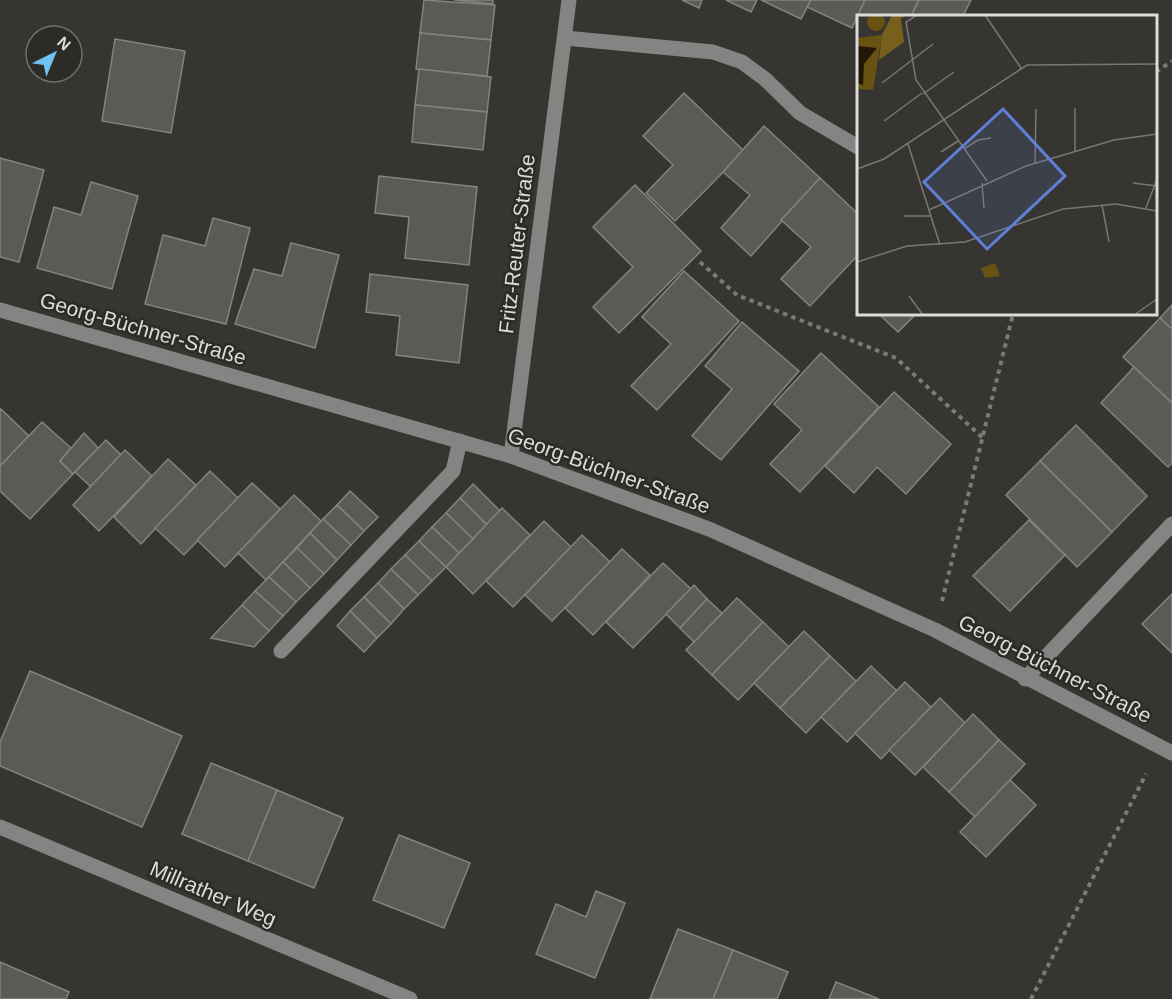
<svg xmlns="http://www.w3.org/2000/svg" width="1172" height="999" font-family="Helvetica,sans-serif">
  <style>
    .building { fill: #5b5a56; stroke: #84837f; stroke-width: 1.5 }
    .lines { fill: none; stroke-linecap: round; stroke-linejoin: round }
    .path { stroke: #7b7a77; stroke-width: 4; stroke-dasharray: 4.5 4.5; stroke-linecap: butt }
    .minor { stroke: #858482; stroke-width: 15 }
    .labels { text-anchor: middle; stroke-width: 5; stroke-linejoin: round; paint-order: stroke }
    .street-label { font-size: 21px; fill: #dcdbd9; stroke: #2c2b28 }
    .inset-road { fill: none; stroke: #787775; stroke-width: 1.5 }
    .view { fill: #607fd8; fill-opacity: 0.15; stroke: #607fd8; stroke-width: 3 }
    .inset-edge { fill: none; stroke: #dcdbd9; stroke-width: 3 }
  </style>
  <rect width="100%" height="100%" fill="#363532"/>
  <!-- building -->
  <g class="building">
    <path d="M424 0 495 5 491 40 420 33Z"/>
    <path d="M454 0H493V4Z"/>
    <path d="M682 0H702L699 8Z"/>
    <path d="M726 0H757L751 12Z"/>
    <path d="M761 0H811L801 19Z"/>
    <path d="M811 0H865L852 28 807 7Z"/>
    <path d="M865 0H919L911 16H858V21L856 19Z"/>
    <path d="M919 0H971L963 16H911Z"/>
    <path d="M420 33 491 40 487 76 416 69Z"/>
    <path d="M115 39 185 51 171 133 102 121Z"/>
    <path d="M419 69 491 77 487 112 415 105Z"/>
    <path d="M684 93 744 151 675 221 646 193 673 165 643 136Z"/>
    <path d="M415 105 487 112 483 150 412 142Z"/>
    <path d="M764 126 820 178 751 256 721 228 750 195 723 172Z"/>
    <path d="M0 158 44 170 19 262 0 257Z"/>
    <path d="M379 176 477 187 469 265 405 258 409 217 375 213Z"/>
    <path d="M820 178 858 214V255L810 306 781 279 811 247 781 220Z"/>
    <path d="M91 182 138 196 112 289 37 268 54 207 81 215Z"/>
    <path d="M635 185 701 251 619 333 593 307 633 267 593 227Z"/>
    <path d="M213 218 250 228 226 324 145 304 163 235 205 246Z"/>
    <path d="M291 243 339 255 315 348 235 324 254 269 282 276Z"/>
    <path d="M684 271 739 321 657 410 631 386 671 344 642 317Z"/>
    <path d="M370 274 468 285 459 363 396 355 400 316 366 312Z"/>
    <path d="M1172 305V329L1160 318Z"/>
    <path d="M879 314H916L898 332Z"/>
    <path d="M1160 318 1172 329V403L1123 357Z"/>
    <path d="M742 322 799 371 721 460 692 436 732 389 705 366Z"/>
    <path d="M821 353 879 407 800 492 770 464 802 430 774 404Z"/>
    <path d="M1134 367 1172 403V463L1168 467 1101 403Z"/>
    <path d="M894 392 951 444 906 494 877 467 854 493 825 466Z"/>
    <path d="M1 409 29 436 0 466V411Z"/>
    <path d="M42 422 71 448 60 461 73 474 30 519 0 491V466Z"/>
    <path d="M1076 425 1147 496 1112 532 1040 461Z"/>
    <path d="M84 433 98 448 73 474 60 461Z"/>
    <path d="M106 440 121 455 91 487 75 472Z"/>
    <path d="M125 450 152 476 99 531 73 505Z"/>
    <path d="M168 459 196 485 141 544 114 517Z"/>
    <path d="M1040 461 1112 532 1077 567 1006 495Z"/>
    <path d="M210 471 238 498 184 555 155 528Z"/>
    <path d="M252 483 280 509 225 567 197 540Z"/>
    <path d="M473 484 500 511 487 525 460 498Z"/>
    <path d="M350 491 378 517 364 531 337 505Z"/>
    <path d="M294 495 321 521 266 580 238 553Z"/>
    <path d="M460 498 487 525 473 539 446 513Z"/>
    <path d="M337 505 364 531 351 545 323 519Z"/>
    <path d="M502 508 530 535 473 594 446 567Z"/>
    <path d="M446 513 473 539 459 553 432 527Z"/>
    <path d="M323 519 351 545 337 560 310 533Z"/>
    <path d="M1029 520 1065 555 1010 611 973 576Z"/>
    <path d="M544 521 571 547 513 607 486 581Z"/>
    <path d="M432 527 459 553 446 567 419 541Z"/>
    <path d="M310 533 337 560 324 574 297 548Z"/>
    <path d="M582 535 610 562 552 621 525 595Z"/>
    <path d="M419 541 446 567 432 581 405 555Z"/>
    <path d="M297 548 324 574 310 588 283 562Z"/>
    <path d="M622 549 650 575 593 635 565 608Z"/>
    <path d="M405 555 432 581 418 595 391 569Z"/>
    <path d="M283 562 310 588 296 602 269 577Z"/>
    <path d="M663 563 691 589 633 648 606 622Z"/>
    <path d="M391 569 418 595 404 609 378 583Z"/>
    <path d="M269 577 296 602 283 616 255 591Z"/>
    <path d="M378 583 404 609 391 624 364 597Z"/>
    <path d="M694 585 707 599 680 628 666 614Z"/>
    <path d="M255 591 283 616 269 631 242 605Z"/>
    <path d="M1172 594V653L1142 624Z"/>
    <path d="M364 597 391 624 377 638 350 611Z"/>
    <path d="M737 598 763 622 712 675 686 650Z"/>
    <path d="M707 599 722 613 694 642 680 628Z"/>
    <path d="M242 605 269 631 254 647 211 638Z"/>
    <path d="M350 611 377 638 364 652 337 626Z"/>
    <path d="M763 622 789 647 738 700 712 675Z"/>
    <path d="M804 631 830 656 780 708 754 683Z"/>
    <path d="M830 656 856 681 806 733 780 708Z"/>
    <path d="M871 666 897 691 847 742 821 717Z"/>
    <path d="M30 671 182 736 142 827 0 766V742Z"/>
    <path d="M905 682 931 707 881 759 855 733Z"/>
    <path d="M940 698 965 723 915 775 889 750Z"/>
    <path d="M973 714 999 740 949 792 923 767Z"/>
    <path d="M999 740 1025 764 975 817 949 792Z"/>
    <path d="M211 763 277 790 248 861 182 834Z"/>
    <path d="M1010 780 1036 805 986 857 960 832Z"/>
    <path d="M277 790 343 818 314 888 248 861Z"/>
    <path d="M399 835 470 863 444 928 373 900Z"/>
    <path d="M596 891 625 903 595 978 536 954 556 904 586 917Z"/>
    <path d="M678 929 733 950 713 999H650Z"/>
    <path d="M733 950 788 972 777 999H713Z"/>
    <path d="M0 962 69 992 66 999H0Z"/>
    <path d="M836 982 879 999H829Z"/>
  </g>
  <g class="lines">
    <!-- path -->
    <g class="path">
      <path d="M1156 72 1172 61"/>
      <path d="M700 262 737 295 896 358 984 439"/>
      <path d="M942 601 1013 314"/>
      <path d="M1031 999 1146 774"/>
    </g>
    <!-- minor -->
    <g class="minor">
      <path d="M565 38 713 52 742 62 765 79 800 113 858 147"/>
      <path d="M0 310 511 456 709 529 935 630 1172 753"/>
      <path d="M511 456 569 0"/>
      <path d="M281 651 453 471 460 441"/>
      <path d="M1025 679 1172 524"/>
      <path d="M0 827 410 999"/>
    </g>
  </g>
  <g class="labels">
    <!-- street labels -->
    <g class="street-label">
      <text transform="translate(517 244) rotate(-83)" y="7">Fritz-Reuter-Straße</text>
      <text transform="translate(143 329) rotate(16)" y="7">Georg-Büchner-Straße</text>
      <text transform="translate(609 471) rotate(20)" y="7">Georg-Büchner-Straße</text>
      <text transform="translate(1055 669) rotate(27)" y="7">Georg-Büchner-Straße</text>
      <text transform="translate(213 894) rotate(23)" y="7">Millrather Weg</text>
    </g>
  </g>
  <!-- overview -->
  <g transform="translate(857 15)">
    <rect width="300" height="300" fill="#363532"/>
    <path d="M10 7a9 9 0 1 1 18 0a9 9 0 1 1-18 0ZM25 20 16 75 0 74V23ZM138 248 143 261 128 263 124 253Z" fill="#685211"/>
    <path d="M35 0H49L44 4 47 27 22 45 25 20Z" fill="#78601c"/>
    <path d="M0 31 20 33 7 49 6 70 0 68Z" fill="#201804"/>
    <path class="inset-road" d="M60 0 49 7 59 65 130 166M128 0 164 53M25 68 76 29M66 79 97 57M27 106 65 78M51 129 83 230M107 134 121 125 134 123M84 137 101 126M218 137V93M178 148 179 94M0 154 27 144 170 50 300 49M125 168 127 193M276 168 300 171M245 190 252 227M289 193 300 164M72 195 169 151 257 125 300 119M47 201H73M0 247 50 231 108 227 206 194 259 189 300 196M52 281 66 300M277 300 300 284"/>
    <path class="view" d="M146 94 208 161 130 234 67 167Z"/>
    <rect width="300" height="300" class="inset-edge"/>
  </g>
  <!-- north arrow -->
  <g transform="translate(54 54) rotate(43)"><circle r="28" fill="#2c2b28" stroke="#72716f" stroke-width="1.5"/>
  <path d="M0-4.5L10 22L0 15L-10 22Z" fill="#71c1f5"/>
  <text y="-9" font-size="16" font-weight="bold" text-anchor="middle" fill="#dcdbd9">N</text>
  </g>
</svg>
